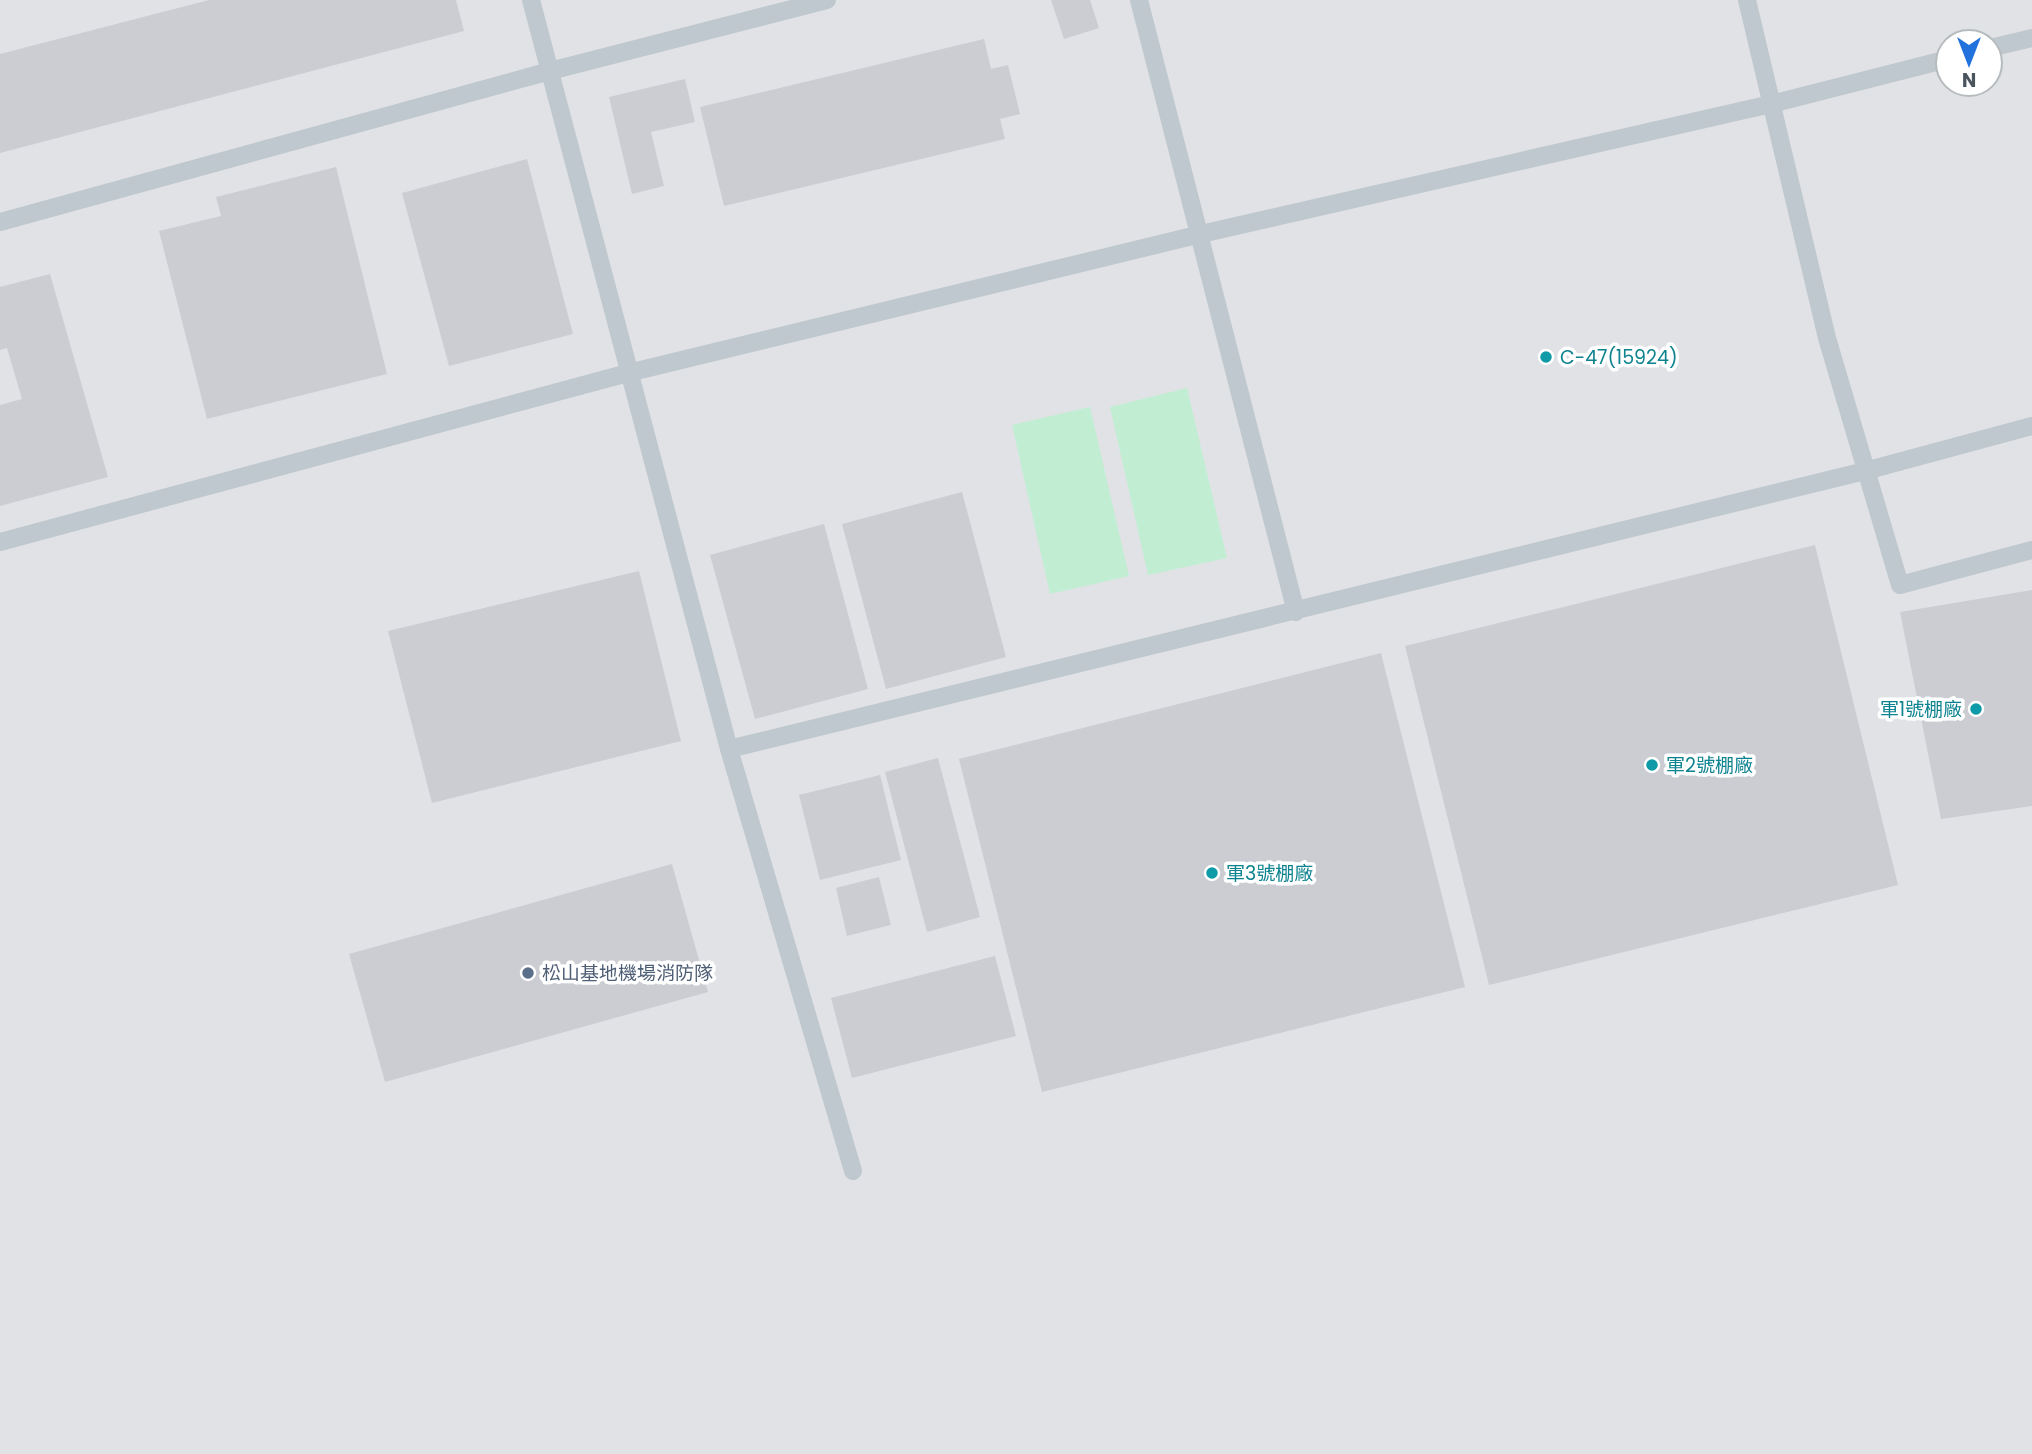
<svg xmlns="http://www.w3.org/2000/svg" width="2032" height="1454" font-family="Poppins,'Noto Sans TC',sans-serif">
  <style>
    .airport { fill: #e0e2e5; fill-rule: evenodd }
    .green { fill: #c1eed3 }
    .building { fill: #cbcdd3 }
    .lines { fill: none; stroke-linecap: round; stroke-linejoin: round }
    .service { stroke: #bfc8ce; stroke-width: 18 }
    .culture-dot { fill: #0f9aa8; stroke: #fff; stroke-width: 2.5 }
    .service-dot { fill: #5c6f8a; stroke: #fff; stroke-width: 2.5 }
    .labels { text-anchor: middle; stroke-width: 7; stroke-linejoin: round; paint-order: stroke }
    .culture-label { font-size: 19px; fill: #0d838f; stroke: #fff; text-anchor: start }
    .service-label { font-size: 19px; fill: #4e5e75; stroke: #fff; text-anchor: start }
  </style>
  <rect width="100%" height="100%" fill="#f3f1f1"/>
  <!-- airport -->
  <path class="airport" d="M0 0H2032V1454H0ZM1948 42H1990V84H1948Z"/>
  <!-- green -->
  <g class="green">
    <path d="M1187 388 1227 558 1148 575 1110 407Z"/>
    <path d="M1090 407 1129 576 1050 594 1012 425Z"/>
  </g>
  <!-- building -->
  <g class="building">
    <path d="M209 0H456L464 31 0 153V54Z"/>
    <path d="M1051 0H1090L1099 28 1064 39Z"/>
    <path d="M984 39 991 69 1008 65 1020 114 1000 119 1005 139 724 206 700 107Z"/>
    <path d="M685 79 695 122 651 132 664 186 632 194 609 97Z"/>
    <path d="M527 159 573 334 449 366 402 193Z"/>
    <path d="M336 167 387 374 207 419 159 231 221 216 216 197Z"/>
    <path d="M50 274 108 477 0 506V405L22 399 7 348 0 350V287Z"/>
    <path d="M962 492 1006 657 886 689 842 524Z"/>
    <path d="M824 524 868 689 755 719 710 555Z"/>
    <path d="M1815 545 1898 885 1489 985 1405 646Z"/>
    <path d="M639 571 681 741 432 803 388 631Z"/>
    <path d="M2032 590V806L1941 819 1900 612Z"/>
    <path d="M1381 653 1465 987 1042 1092 959 759Z"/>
    <path d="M938 758 980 917 927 932 885 772Z"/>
    <path d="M880 775 901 860 820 880 799 795Z"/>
    <path d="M672 864 708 992 385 1082 349 954Z"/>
    <path d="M879 877 891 925 847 936 836 888Z"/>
    <path d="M995 956 1016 1036 852 1078 831 998Z"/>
  </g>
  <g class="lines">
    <!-- service -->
    <g class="service">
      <path d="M531 0 729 749 1865 471 2032 426"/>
      <path d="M1139 0 1296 612"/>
      <path d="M1747 0 1827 338 1900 585 2032 550"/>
      <path d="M1990 48 2032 38"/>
      <path d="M0 222 550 71 827 0"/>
      <path d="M0 542 628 373 1201 234 1771 104 1948 59"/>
      <path d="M729 749 853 1171"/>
    </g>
  </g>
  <!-- markers -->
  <g class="culture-dot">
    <circle cx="1546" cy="357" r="7"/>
    <circle cx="1976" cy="709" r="7"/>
    <circle cx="1652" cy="765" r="7"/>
    <circle cx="1212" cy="873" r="7"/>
  </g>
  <circle class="service-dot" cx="528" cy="973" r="7"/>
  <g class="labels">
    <!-- culture labels -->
    <g class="culture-label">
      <text x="1560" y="364">C-47(15924)</text>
      <text x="1962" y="716" text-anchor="end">軍1號棚廠</text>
      <text x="1666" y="772">軍2號棚廠</text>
      <text x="1226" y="880">軍3號棚廠</text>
    </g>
    <!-- service labels -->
    <g class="service-label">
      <text x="542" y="980">松山基地機場消防隊</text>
    </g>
  </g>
  <!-- north arrow -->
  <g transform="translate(1969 63) rotate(180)"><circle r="33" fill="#ffffff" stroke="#b6bbbe" stroke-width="2"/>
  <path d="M0-5L12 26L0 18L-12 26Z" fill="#2172dc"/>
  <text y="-10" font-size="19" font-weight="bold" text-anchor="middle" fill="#49545d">N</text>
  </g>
</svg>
